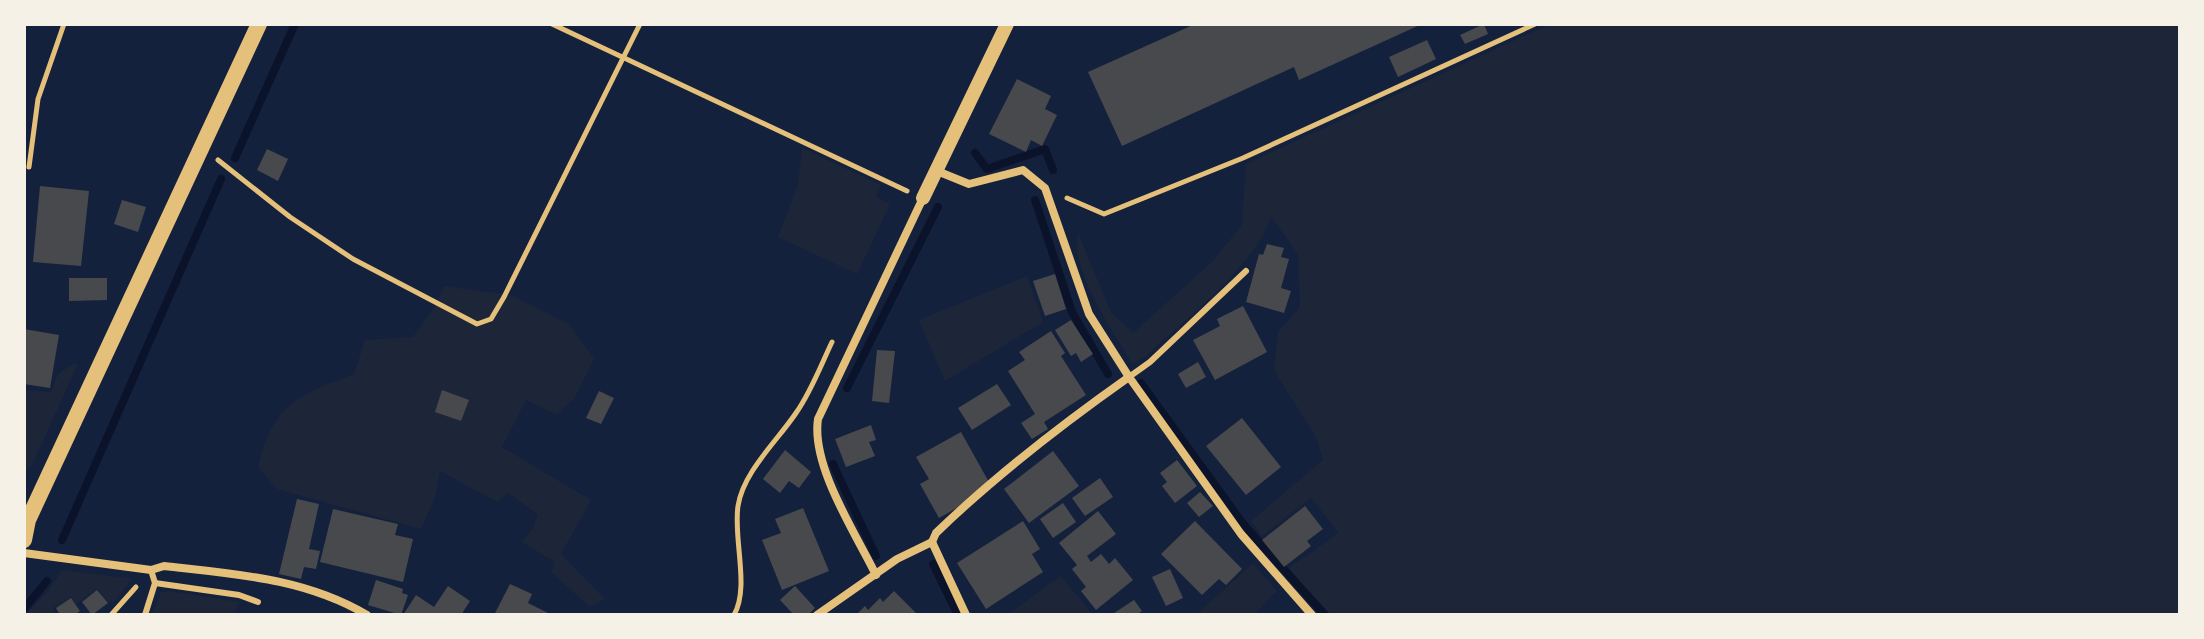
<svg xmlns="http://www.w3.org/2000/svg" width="2204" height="639" font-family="'Sofia Sans Condensed',sans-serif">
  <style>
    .green { fill: #1d2539 }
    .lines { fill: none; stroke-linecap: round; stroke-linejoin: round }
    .stream { stroke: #0b132b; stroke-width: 8 }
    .building { fill: #48494c }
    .path { stroke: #e5c07b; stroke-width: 5 }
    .service { stroke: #e5c07b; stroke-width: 6 }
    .minor { stroke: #e5c07b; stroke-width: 8 }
    .tertiary { stroke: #e5c07b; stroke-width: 14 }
    .secondary { stroke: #e5c07b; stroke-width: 16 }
  </style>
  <rect width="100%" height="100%" fill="#14213d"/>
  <!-- green -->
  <g class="green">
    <path d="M1550 24H2180V615H1332L1310 595 1289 568C1306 555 1323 546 1338 532L1311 498 1262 536 1251 521 1323 460 1317 439 1274 370 1278 332 1300 307 1298 254 1271 217C1254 267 1185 319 1146 356L1133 364C1114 334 1069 268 1078 233L1111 312 1133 333 1213 261 1242 225 1246 164Z"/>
    <path d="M802 148 881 185 876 197 890 204 857 274 778 237 798 185Z"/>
    <path d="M1027 276 1043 322 945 381 919 320Z"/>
    <path d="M444 286 510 295 570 325 594 359 574 399 557 415 526 400 502 447 591 500 561 554 605 599 590 607 551 572 555 562 522 542 533 528 538 514 508 493 497 502 440 471 435 497 421 529 277 489 258 467C274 404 296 396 354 374L365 340 413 337 434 308Z"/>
    <path d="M74 363 78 364 31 467 24 470V390L51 392 58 374Z"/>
    <path d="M1253 563 1277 591 1254 615H1196Z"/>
    <path d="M62 570 127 578 131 580 115 601 108 602 97 589 76 604 71 597 53 608 56 615H25L47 593Z"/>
    <path d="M1061 576 1093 615H1007Z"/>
    <path d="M170 591 239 602 234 615H152L161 592Z"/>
  </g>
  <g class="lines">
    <!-- stream -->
    <g class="stream">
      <path d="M975 153 987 169 1045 149 1053 170"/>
      <path d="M235 158 295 24"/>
      <path d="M1035 200 1072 312 1108 374"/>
      <path d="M1141 383 1244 525 1325 615"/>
      <path d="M847 388 938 207"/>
      <path d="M833 464 876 556"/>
      <path d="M62 540 221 179"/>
      <path d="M933 564 958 615"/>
      <path d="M24 609 47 581"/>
    </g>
  </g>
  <!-- building -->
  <g class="building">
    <path d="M1195 24H1422L1299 80 1294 67 1122 146 1088 72Z"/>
    <path d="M1484 24 1488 34 1465 44 1460 35Z"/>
    <path d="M1427 40 1436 59 1398 77 1389 57Z"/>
    <path d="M1017 79 1051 96 1045 109 1057 115 1042 146 1031 140 1026 152 989 134Z"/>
    <path d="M267 149 288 159 278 181 257 170Z"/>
    <path d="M40 186 89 191 81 266 33 262Z"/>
    <path d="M122 200 146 207 138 232 114 224Z"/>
    <path d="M1267 244 1284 248 1281 257 1289 259 1281 288 1291 291 1284 313 1246 302 1259 254 1263 255Z"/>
    <path d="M1055 274 1066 309 1045 316 1033 281Z"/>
    <path d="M69 278H107V300L69 301Z"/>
    <path d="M1243 306 1267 352 1215 380 1193 340 1220 326 1217 319Z"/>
    <path d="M1071 320 1093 354 1081 362 1076 353 1071 356 1055 330Z"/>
    <path d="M24 329 59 335 50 388 24 384Z"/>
    <path d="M1051 331 1065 353 1061 356 1086 395 1044 422 1048 429 1032 439 1021 423 1035 414 1008 371 1025 360 1019 352Z"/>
    <path d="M877 350 895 351 889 403 872 401Z"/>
    <path d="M1198 362 1206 377 1186 388 1178 374Z"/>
    <path d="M997 384 1011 405 972 430 958 408Z"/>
    <path d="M442 390 469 400 461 421 435 412Z"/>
    <path d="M599 391 614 398 601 424 586 418Z"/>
    <path d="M1242 418 1281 467 1246 495 1206 446Z"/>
    <path d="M871 425 876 440 869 442 875 456 846 467 835 439Z"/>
    <path d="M961 432 990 484 967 498 969 501 939 518 920 484 929 479 916 457Z"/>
    <path d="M785 450 811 472 799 488 789 481 780 493 763 479Z"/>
    <path d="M1053 451 1079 486 1029 523 1004 489Z"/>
    <path d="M1177 460 1197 486 1175 503 1162 486 1167 482 1160 473Z"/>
    <path d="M1100 478 1113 497 1085 516 1072 498Z"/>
    <path d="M1200 492 1213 506 1199 517 1187 503Z"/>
    <path d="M297 499 319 504 309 549 320 551 316 569 304 567 301 579 279 574Z"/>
    <path d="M1063 503 1076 522 1053 538 1040 519Z"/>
    <path d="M1305 506 1323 529 1307 541 1311 546 1284 567 1262 540Z"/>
    <path d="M803 508 829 571 782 590 762 540 781 533 775 519Z"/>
    <path d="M333 509 398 524 395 535 413 539 403 582 320 562Z"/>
    <path d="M1098 511 1116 534 1087 556 1091 562 1101 554 1109 564 1115 558 1133 580 1096 610 1081 591 1086 587 1072 569 1077 565 1059 543Z"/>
    <path d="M1023 521 1040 549 1032 554 1043 572 986 609 957 563Z"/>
    <path d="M1195 521 1242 569 1226 585 1219 579 1202 595 1161 554Z"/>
    <path d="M1170 569 1183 598 1166 606 1152 577Z"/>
    <path d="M376 580 403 589 402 593 408 595 401 615 368 605Z"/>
    <path d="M510 584 532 594 528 603 552 615H494Z"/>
    <path d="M448 586 470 601 461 615H403L416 595 434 607Z"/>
    <path d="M795 586 815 608 808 615H794L780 600Z"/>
    <path d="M97 590 108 603 92 615 82 602Z"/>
    <path d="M894 591 918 615H856L865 606 868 610 880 598 883 602Z"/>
    <path d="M71 598 80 611 74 615H60L56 608Z"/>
    <path d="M1134 600 1142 611 1136 615H1111Z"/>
  </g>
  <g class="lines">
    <!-- path -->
    <g class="path">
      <path d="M552 24 907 191"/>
      <path d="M218 160 290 217 353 259 477 324 491 319 504 297 640 24"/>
      <path d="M29 167 38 99 64 24"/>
      <path d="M1067 198 1104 214 1243 158 1535 24"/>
      <path d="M111 615 136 587"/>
      <path d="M734 615C750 587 733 539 738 506 743 472 778 440 796 413 811 392 821 365 832 342"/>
    </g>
    <!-- service -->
    <g class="service">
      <path d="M1129 377 1150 362 1246 271"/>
      <path d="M155 583 239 595 258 602"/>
      <path d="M145 615 155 583 151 570"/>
    </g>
    <!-- minor -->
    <g class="minor">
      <path d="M937 171 969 184 1023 170 1045 188 1089 314 1129 377 1241 534 1312 615"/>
      <path d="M932 542 966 615"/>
      <path d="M24 553 151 570 164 566C234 574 305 578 367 615"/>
      <path d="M876 575C855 532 811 466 818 419L923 198"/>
      <path d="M817 615 897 559 932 542 936 533C996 475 1061 425 1129 377"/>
    </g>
    <!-- tertiary -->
    <path class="tertiary" d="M923 198 1007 24"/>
    <!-- secondary -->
    <path class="secondary" d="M24 540 28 520 259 24"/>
  </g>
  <!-- border -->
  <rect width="2204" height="639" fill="none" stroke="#f6f1e7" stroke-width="52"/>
</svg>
